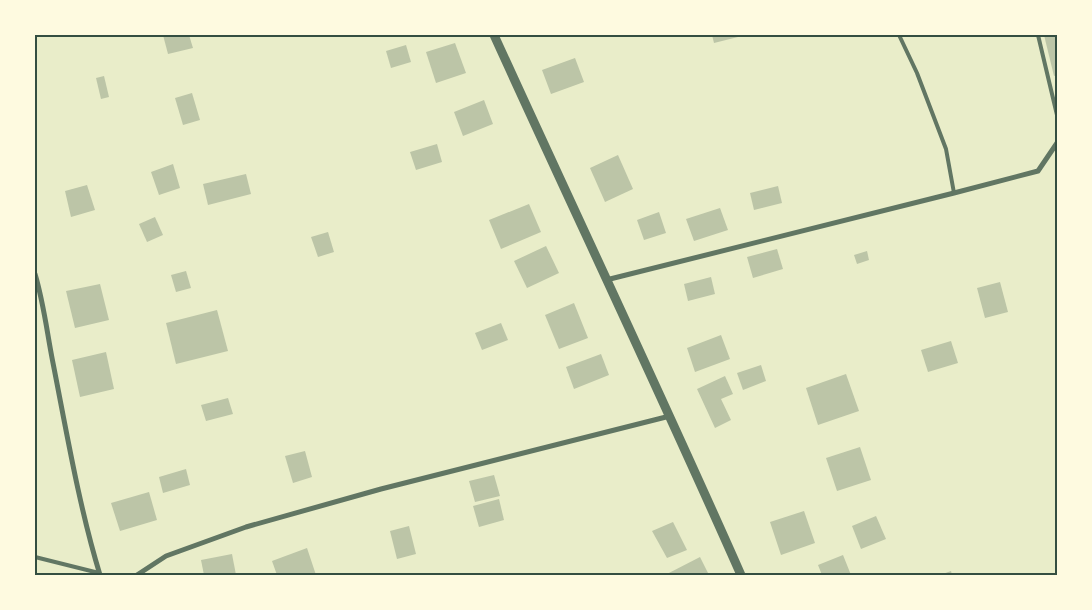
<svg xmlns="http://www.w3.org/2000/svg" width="1092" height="610" font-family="Arial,sans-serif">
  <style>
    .building { fill: #bcc5a7 }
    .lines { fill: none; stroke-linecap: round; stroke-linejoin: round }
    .service { stroke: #617663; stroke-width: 4 }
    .minor { stroke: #617663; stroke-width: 5 }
    .tertiary { stroke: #617663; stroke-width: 9 }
    .neatline { fill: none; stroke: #344e41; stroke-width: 2 }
  </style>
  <rect width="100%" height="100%" fill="#e9edc9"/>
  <!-- building -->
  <g class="building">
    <path d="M163 35H189L193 48 168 54Z"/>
    <path d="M712 35H742V36L714 43Z"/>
    <path d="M1044 35H1057V75L1054 76Z"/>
    <path d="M455 43 466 73 436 83 426 52Z"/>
    <path d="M406 45 411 62 391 68 386 51Z"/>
    <path d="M575 58 584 82 551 94 542 70Z"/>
    <path d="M104 76 109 97 101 99 96 78Z"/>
    <path d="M192 93 200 120 183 125 175 98Z"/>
    <path d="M484 100 493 124 463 136 454 112Z"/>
    <path d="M437 144 442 162 416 170 410 152Z"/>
    <path d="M618 155 633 189 605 202 590 168Z"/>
    <path d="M173 164 180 188 159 195 151 172Z"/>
    <path d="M246 174 251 194 208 205 203 184Z"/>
    <path d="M87 185 95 210 71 217 65 191Z"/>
    <path d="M778 186 782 203 754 210 750 193Z"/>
    <path d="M529 204 541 232 501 249 489 220Z"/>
    <path d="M720 208 728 230 694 241 686 219Z"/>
    <path d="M659 212 666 233 644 240 637 220Z"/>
    <path d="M155 217 163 235 147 242 139 224Z"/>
    <path d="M328 232 334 252 318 257 311 237Z"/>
    <path d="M546 246 559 273 527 288 514 261Z"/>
    <path d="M777 249 783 269 753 278 747 257Z"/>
    <path d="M867 251 869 260 857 264 854 255Z"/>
    <path d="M186 271 191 288 176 292 171 275Z"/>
    <path d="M711 277 715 294 688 301 684 284Z"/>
    <path d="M1000 282 1008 312 985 318 977 288Z"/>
    <path d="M100 284 109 320 75 328 66 291Z"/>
    <path d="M574 303 588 338 559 349 545 315Z"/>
    <path d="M217 310 228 351 176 364 166 323Z"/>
    <path d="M501 323 508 340 482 350 475 333Z"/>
    <path d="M721 335 730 359 695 372 687 348Z"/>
    <path d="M951 341 958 363 928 372 921 350Z"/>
    <path d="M106 352 114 389 80 397 72 360Z"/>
    <path d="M601 354 609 375 574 389 566 367Z"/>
    <path d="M761 365 766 381 743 390 737 373Z"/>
    <path d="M846 374 859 411 818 425 806 388Z"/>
    <path d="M725 376 733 394 721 399 731 420 715 428 697 389Z"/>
    <path d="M228 398 233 414 206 421 201 405Z"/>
    <path d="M860 447 871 480 837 491 826 458Z"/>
    <path d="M305 451 312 477 293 483 285 456Z"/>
    <path d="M186 469 190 485 163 493 159 477Z"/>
    <path d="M494 475 500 496 475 502 469 481Z"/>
    <path d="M149 492 157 520 120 531 111 503Z"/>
    <path d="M499 499 504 520 479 527 473 506Z"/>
    <path d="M804 511 815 543 781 555 770 522Z"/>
    <path d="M876 516 886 539 861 549 852 526Z"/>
    <path d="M673 522 687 550 667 558 652 531Z"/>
    <path d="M409 526 416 554 397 559 390 531Z"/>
    <path d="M307 548 316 575H277L272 561Z"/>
    <path d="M232 554 236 575H204L201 560Z"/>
    <path d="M843 555 851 575H822L818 565Z"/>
    <path d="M700 557 708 573 704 575H665Z"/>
    <path d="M951 571 952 575H940Z"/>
  </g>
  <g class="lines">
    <!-- service -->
    <g class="service">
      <path d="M899 35 917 73 946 149 954 193"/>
      <path d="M1038 35 1057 115"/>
      <path d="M35 557 99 573"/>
    </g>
    <!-- minor -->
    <g class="minor">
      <path d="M35 274C44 304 47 333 53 363 67 434 79 506 100 575"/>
      <path d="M606 280 954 193 1038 171 1057 143"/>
      <path d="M137 575 166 556 246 527 381 489 670 416"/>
    </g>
    <!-- tertiary -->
    <path class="tertiary" d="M494 35C576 215 661 394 741 575"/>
  </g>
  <!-- border -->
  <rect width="1092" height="610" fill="none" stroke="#fefae0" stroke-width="72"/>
  <rect x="36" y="36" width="1020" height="538" class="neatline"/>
</svg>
